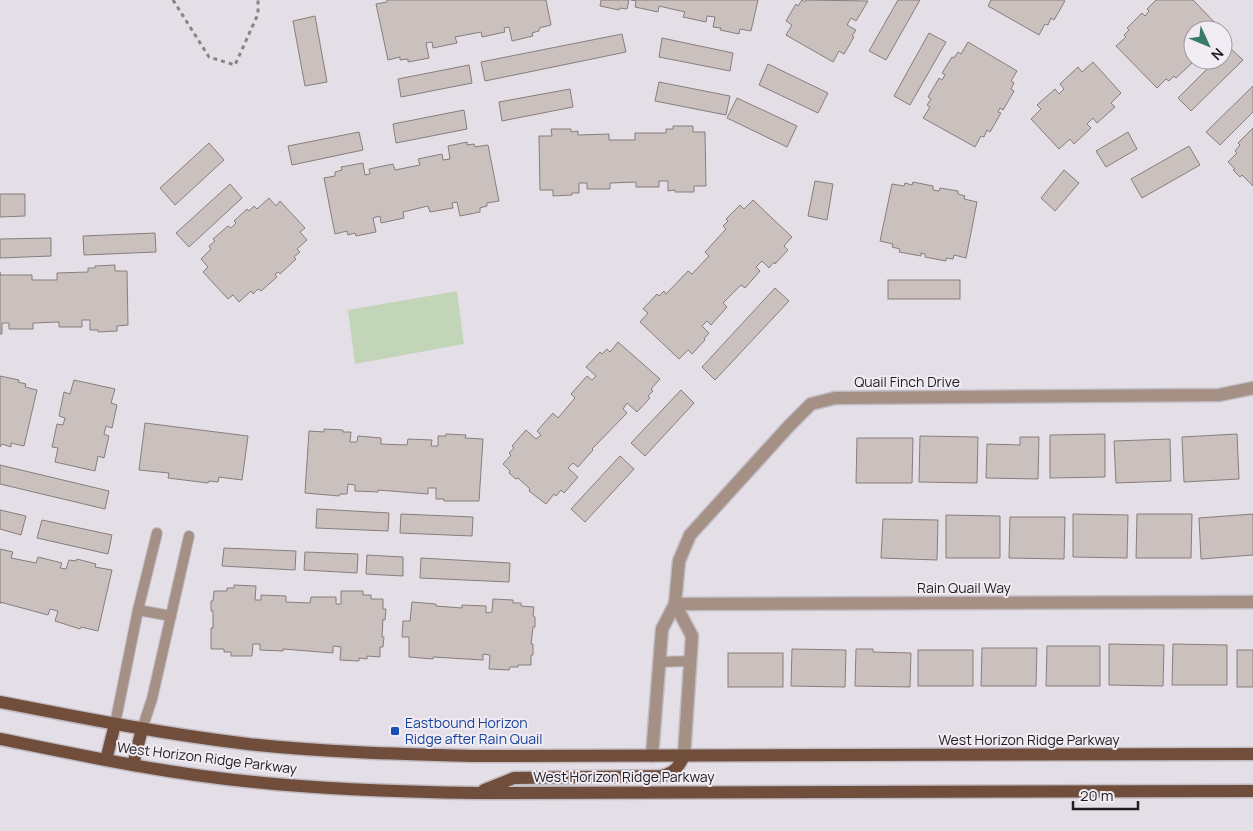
<svg xmlns="http://www.w3.org/2000/svg" width="1253" height="831" font-family="Manrope,sans-serif">
  <style>
    .green { fill: #c2d5b9 }
    .building { fill: #cac0be; stroke: #877e7c }
    .lines { fill: none; stroke-linecap: round; stroke-linejoin: round }
    .lane-casing { stroke: #c1bcc3; stroke-width: 12 }
    .street-casing { stroke: #c1bcc3; stroke-width: 15 }
    .primary-casing { stroke: #c1bcc3; stroke-width: 15 }
    .path { stroke: #878489; stroke-width: 3; stroke-dasharray: 4 4; stroke-linecap: butt }
    .lane { stroke: #a59086; stroke-width: 10 }
    .street { stroke: #a59086; stroke-width: 12 }
    .primary { stroke: #704e3b; stroke-width: 12 }
    .transit-dot { fill: #1a4fb4; stroke: #f1ecf4; stroke-width: 2 }
    .labels { text-anchor: middle; stroke-width: 4; stroke-linejoin: round; paint-order: stroke }
    .street-label { font-size: 14px; fill: #1f1d20; stroke: #f1ecf4 }
    .transit-label { font-size: 14px; fill: #164399; stroke: #f1ecf4; text-anchor: start }
  </style>
  <rect width="100%" height="100%" fill="#e4dfe7"/>
  <!-- green -->
  <path class="green" d="M457 291 464 344 355 364 348 310Z"/>
  <!-- building -->
  <g class="building">
    <path d="M387 0H546L551 25 539 28V31L532 33 533 36 512 41 509 27 504 28 505 32 482 37 481 32 455 37 457 43 433 48 432 42 426 43 429 58 408 62V59L400 60V57L388 60 376 4 387 2Z"/>
    <path d="M601 0H629L627 9 620 8 619 10 600 6Z"/>
    <path d="M631 0H758L751 31 740 29 739 34 720 30 721 28 713 27 715 17 707 16 706 22 683 17 685 12 659 6 658 12 635 7 636 1Z"/>
    <path d="M802 0 805 2 806 0 868 1 856 21 851 18 847 25 856 30 852 36 854 37 844 54 839 51 833 62 786 35 792 25 786 21 796 4 798 6Z"/>
    <path d="M898 0H920L886 60 869 51Z"/>
    <path d="M991 0H1063L1065 1 1054 20 1051 18 1048 25 1045 24 1039 35 988 6Z"/>
    <path d="M1156 0H1193L1219 27 1216 30H1193V58L1190 61 1192 63 1176 78 1174 76 1169 81 1166 79 1157 88 1116 46 1126 37 1124 35 1129 30 1127 28 1142 13 1145 16 1149 11 1147 9Z"/>
    <path d="M315 16 327 82 305 86 293 21Z"/>
    <path d="M929 33 946 42 910 105 894 96Z"/>
    <path d="M622 34 626 52 485 81 481 62Z"/>
    <path d="M662 38 733 53 730 71 659 57Z"/>
    <path d="M968 42 1017 71 1011 81 1014 83 1011 89 1014 91 1003 110 1000 108 998 112 1001 113 990 132 987 130 984 137 981 136 975 147 923 118 930 107 927 105 931 99 928 97 939 78 942 80 945 75 942 73 952 57 954 58 958 52 961 54Z"/>
    <path d="M1229 47 1243 60 1191 111 1178 98 1216 60H1223V53Z"/>
    <path d="M1093 62 1121 93 1111 103 1115 107 1097 123 1093 118 1087 124 1091 128 1074 144 1070 139 1059 149 1031 119 1041 109 1037 105 1055 89 1059 94 1064 89 1060 84 1078 67 1082 72Z"/>
    <path d="M768 64 828 93 818 113 759 85Z"/>
    <path d="M469 65 472 83 401 97 398 79Z"/>
    <path d="M659 82 730 96 726 115 655 101Z"/>
    <path d="M1253 86V112L1220 145 1206 132Z"/>
    <path d="M570 89 573 107 502 121 499 102Z"/>
    <path d="M737 98 797 126 787 147 727 118Z"/>
    <path d="M464 110 467 129 396 143 393 124Z"/>
    <path d="M673 126H693V132H705L706 186H694V192H675V190L668 191V181H659V187H636V182L610 183V189H587V183H579V193H572V195L553 196V190H540L539 136H552L551 129H571V132L578 131V135L609 134V140H635V133H666V129H673Z"/>
    <path d="M1253 128V186L1242 175 1240 177 1233 170 1235 169 1228 162 1237 153 1235 151 1240 145 1238 143Z"/>
    <path d="M359 132 363 150 292 165 288 146Z"/>
    <path d="M1128 132 1137 149 1106 167 1096 151Z"/>
    <path d="M467 142V145L474 144 475 147 488 145 499 201 487 203V206L480 208V212L460 216 457 202 452 203 453 208 430 212 428 206 403 212 404 218 381 223 380 216 373 218 376 232 356 236 355 233 348 235 347 231 335 234 324 178 335 176V172L342 170 341 167 363 163 365 175 370 174 369 169 393 164 395 170 420 165 418 159 442 154 443 160 450 159 448 146Z"/>
    <path d="M209 143 224 160 175 205 160 188Z"/>
    <path d="M1189 146 1200 165 1142 198 1131 179Z"/>
    <path d="M1064 170 1079 183 1055 211 1041 198Z"/>
    <path d="M815 181 833 184 827 220 808 216Z"/>
    <path d="M913 182 933 186V190L939 191 940 188 958 191V194L965 196 964 199 977 202 966 258 954 255 953 259 946 258V261L925 257V254L921 253V256L899 252 900 249 892 247 893 244 880 241 892 184 904 186 905 183 912 185Z"/>
    <path d="M230 184 242 198 189 247 176 233Z"/>
    <path d="M0 194H25V216L0 217Z"/>
    <path d="M269 198 276 206 280 201 305 228 300 232 307 240 297 249 300 252 294 257 296 259 280 274 278 272 275 274 277 277 261 291 258 289 253 294 251 291 239 302 233 295 228 299 203 272 208 267 201 259 211 249 209 246 215 241 213 239 228 226 231 228 236 223 234 221 247 209 249 211 254 206 257 209Z"/>
    <path d="M753 200 792 237 784 246 788 250 775 264 774 262 769 268 762 261 756 267 760 271 745 288 741 285 723 303 727 307 711 325 707 321 702 326 709 333 704 339 705 340 692 354 688 350 679 359 640 322 648 313 643 309 657 294 659 296 664 291 666 294 688 271 692 274 709 256 705 252 726 229 723 226 728 221 726 219 740 205 744 209Z"/>
    <path d="M155 233 156 252 84 255 83 236Z"/>
    <path d="M51 238V256L0 258V239Z"/>
    <path d="M115 265V271H127L128 325 117 326V331L98 332V330H90V320H82V327H59V322L33 323V329H9V323H2V334H0V272V275H32V280H57V273L88 272V268H95V266Z"/>
    <rect x="888" y="280" width="72" height="19"/>
    <path d="M775 288 789 301 715 380 702 367Z"/>
    <path d="M618 342 660 379 651 389 653 391 648 396 650 398 637 412 627 403 623 409 627 413 592 449 593 450 578 467 573 463 568 468 578 477 564 493 561 490 556 496 554 494 546 504 529 491 530 489 518 478 516 479 509 473 510 471 503 464 511 455 509 453 514 448 512 446 526 430 536 439 541 435 537 431 553 413 558 418 575 398 571 394 587 376 592 380 596 376 586 367 600 352 602 354 607 349 610 352Z"/>
    <path d="M0 376 19 380 18 382 26 384 25 387 37 390 24 446 11 443V447L2 444 0 447Z"/>
    <path d="M74 380 115 389 111 403 117 405 112 428 106 426 104 434 109 436 104 458 98 456 95 471 55 462 58 448 52 447 57 424 63 425 65 418 59 416 64 392 70 394Z"/>
    <path d="M681 390 694 403 645 456 631 443Z"/>
    <path d="M145 423 248 436 242 480 219 477 218 482 209 481 208 483 168 478 169 473 139 470Z"/>
    <path d="M324 429 343 430V432H351L350 442H357L358 436 381 438V444L407 445 408 439 432 440 431 446H438V436H446V434L466 435 465 438 483 439 479 501H444V499H436V488H428V494L378 490V492L355 491V485L348 484 347 494H340L339 496 305 493 309 431 324 432Z"/>
    <path d="M1105 434V477L1050 478V435Z"/>
    <path d="M1237 434 1239 479 1184 482 1182 437Z"/>
    <path d="M920 436 978 437 977 483 919 482Z"/>
    <path d="M1020 437H1039L1038 479 986 478 987 444 1020 445Z"/>
    <path d="M857 438H913L912 483H856Z"/>
    <path d="M1170 439 1171 481 1116 483 1114 441Z"/>
    <path d="M620 456 634 469 585 522 571 509Z"/>
    <path d="M0 465 109 491 105 509 0 484Z"/>
    <path d="M317 509 389 513 388 531 316 528Z"/>
    <path d="M0 510 26 516 21 535 0 529Z"/>
    <path d="M401 514 473 517 472 536 400 533Z"/>
    <path d="M1073 514 1128 515 1127 558 1073 557Z"/>
    <path d="M1137 514H1192L1191 558H1136Z"/>
    <path d="M1253 514V555L1201 559 1199 518Z"/>
    <path d="M946 515 1000 516V558H946Z"/>
    <path d="M1010 517H1065L1064 559 1009 558Z"/>
    <path d="M883 519 938 520 937 560 881 558Z"/>
    <path d="M42 520 112 535 108 554 37 538Z"/>
    <path d="M224 548 296 551 295 570 222 566Z"/>
    <path d="M0 549 13 552 11 558 36 563 38 557 62 563 60 568 66 569 69 560 76 561 77 559 96 564 95 567 112 570 98 631 81 627 80 629 55 621 58 611 50 609 48 615 0 602V604Z"/>
    <path d="M305 552 358 554 357 573 304 570Z"/>
    <path d="M367 555 403 557V576L366 574Z"/>
    <path d="M421 558 510 563 509 582 420 578Z"/>
    <path d="M234 585 256 586 255 600H261V595L286 596V602L310 603 311 597H336V604H341V591H363V595H371V599H383V609H386L385 620 383 619 382 637H384L383 647H380V657L367 656V659L359 658V661L340 660 341 647 333 646V653L283 649V651L260 650V644H253L252 656H231V652H224V649H211V628H213V611H211V601H213L214 591H227V588H234Z"/>
    <path d="M493 599 513 600V603H521V606L534 607 533 616 535 617V627H533L531 644H533V655H531V665H518V667H510L509 670 489 669 490 655 483 654V660L433 657V659L409 657V637H402L403 621H410L412 602 436 604V606L462 608V605L486 606V613L492 612Z"/>
    <path d="M1109 644 1164 645 1163 686 1109 685Z"/>
    <path d="M1173 644 1227 645V685H1172Z"/>
    <path d="M1047 646H1100V686H1046Z"/>
    <path d="M982 648H1037L1036 686H981Z"/>
    <path d="M792 649 846 650 845 687 791 686Z"/>
    <path d="M856 649H873V652L911 653 910 687 855 686Z"/>
    <rect x="918" y="650" width="55" height="36"/>
    <rect x="1237" y="650" width="16" height="37"/>
    <rect x="728" y="653" width="55" height="34"/>
  </g>
  <g class="lines">
    <defs>
      <g id="lane">
        <path d="M138 610 171 616"/>
        <path d="M659 662 690 661"/>
        <path d="M115 724 138 610 157 533"/>
        <path d="M142 729 152 699 189 536"/>
      </g>
      <g id="street">
        <path d="M675 604 1253 602"/>
        <path d="M675 604 692 636 684 756"/>
        <path d="M652 756 662 629 675 604 679 561 690 535 789 426 811 404 835 398 1219 395 1253 388"/>
      </g>
      <g id="primary">
        <path d="M0 702C82 718 164 734 248 744 322 752 397 754 472 756L1253 754"/>
        <path d="M0 739C84 756 168 774 254 782 328 790 402 792 477 793L1253 791"/>
        <path d="M106 760 115 724"/>
        <path d="M133 765 142 729"/>
        <path d="M484 790 514 778 661 776C674 773 678 768 684 756"/>
      </g>
    </defs>
    <!-- lane casing -->
    <use href="#lane" class="lane-casing"/>
    <!-- street casing -->
    <use href="#street" class="street-casing"/>
    <!-- primary casing -->
    <use href="#primary" class="primary-casing"/>
    <!-- path -->
    <path class="path" d="M173 0 209 57 235 65 258 14V0"/>
    <!-- lane -->
    <use href="#lane" class="lane"/>
    <!-- street -->
    <use href="#street" class="street"/>
    <!-- primary -->
    <use href="#primary" class="primary"/>
  </g>
  <!-- markers -->
  <rect class="transit-dot" x="390" y="726" width="10" height="10" rx="2.5"/>
  <g class="labels">
    <!-- street labels -->
    <g class="street-label">
      <text x="907" y="387">Quail Finch Drive</text>
      <text x="964" y="593">Rain Quail Way</text>
      <text x="1029" y="745">West Horizon Ridge Parkway</text>
      <text transform="translate(207 758) rotate(7)" y="5">West Horizon Ridge Parkway</text>
      <text x="624" y="782">West Horizon Ridge Parkway</text>
    </g>
    <!-- transit labels -->
    <g class="transit-label">
      <text x="405" y="728">Eastbound Horizon<tspan x="405" dy="16">Ridge after Rain Quail</tspan></text>
    </g>
  </g>
  <!-- north arrow -->
  <g transform="translate(1208 45) rotate(134)"><circle r="24" fill="#f1ecf4" stroke="#9d999f"/>
  <path d="M0-4L9 19L0 12L-9 19Z" fill="#3a7a69"/>
  <text y="-8" font-size="14" font-weight="bold" text-anchor="middle" fill="#1f1d20">N</text>
  </g>
  <!-- scale -->
  <path d="M1073 801v8h65v-8" fill="none" stroke="#1f1d20" stroke-width="2.5"/>
  <text x="1080" y="801" font-size="15" fill="#1f1d20" stroke="#f1ecf4" stroke-width="4" paint-order="stroke">20 m</text>
</svg>
